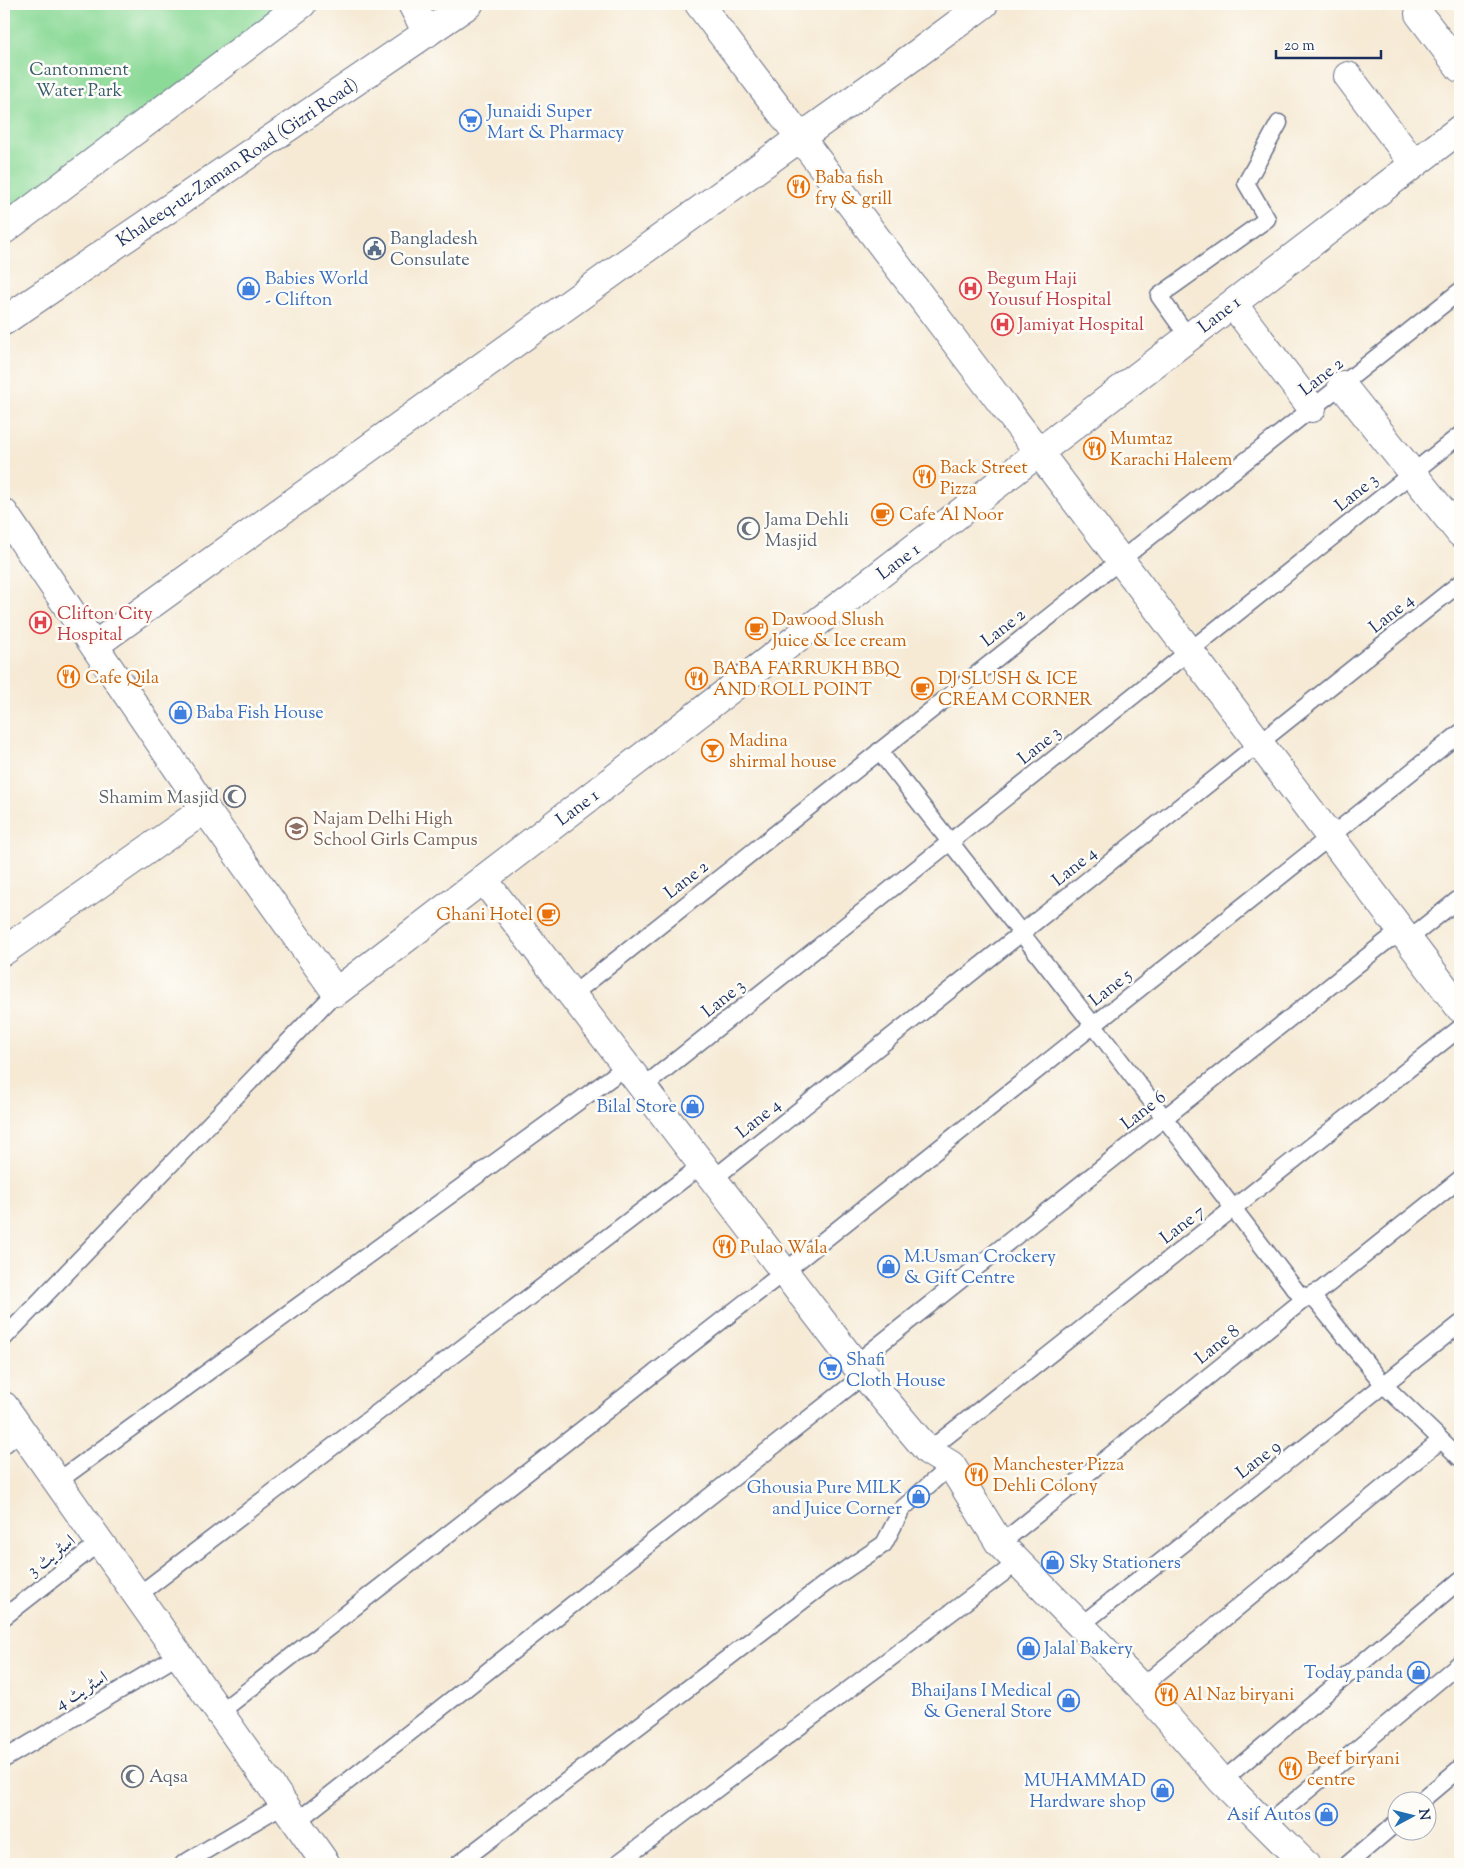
<svg xmlns="http://www.w3.org/2000/svg" width="1464" height="1868" font-family="'Sorts Mill Goudy',Amiri,serif">
  <style>
    .green { fill: #8cda98; stroke: #54847b }
    .lines { fill: none; stroke-linecap: round; stroke-linejoin: round }
    .lane-casing { stroke: #687088; stroke-width: 19 }
    .street-casing { stroke: #687088; stroke-width: 30 }
    .primary-casing { stroke: #687088; stroke-width: 30 }
    .lane { stroke: #fff; stroke-width: 16 }
    .street { stroke: #fff; stroke-width: 28 }
    .primary { stroke: #fff; stroke-width: 28 }
    .labels { text-anchor: middle; stroke-width: 5; stroke-linejoin: round; paint-order: stroke }
    .park-label { font-size: 18px; fill: #375a6c; stroke: #fdfcf7 }
    .shop-label { font-size: 18px; fill: #366cbe; stroke: #fdfcf7; text-anchor: start }
    .street-label { font-size: 18px; fill: #1b2f5e; stroke: #fdfcf7 }
    .food-label { font-size: 18px; fill: #c56008; stroke: #fdfcf7; text-anchor: start }
    .service-label { font-size: 18px; fill: #4e5e75; stroke: #fdfcf7; text-anchor: start }
    .health-label { font-size: 18px; fill: #be3a42; stroke: #fdfcf7; text-anchor: start }
    .worship-label { font-size: 18px; fill: #5b616d; stroke: #fdfcf7; text-anchor: start }
    .education-label { font-size: 18px; fill: #785e54; stroke: #fdfcf7; text-anchor: start }
  </style>
  <rect width="100%" height="100%" fill="#fdfcf7"/>
  <filter id="ink" filterUnits="userSpaceOnUse"><feTurbulence type="fractalNoise" baseFrequency=".02" numOctaves="2"/><feDisplacementMap in="SourceGraphic" scale="10" xChannelSelector="R" yChannelSelector="G"/><feConvolveMatrix kernelMatrix="1 2 1 2 8 2 1 2 1" color-interpolation-filters="sRGB"/></filter>
  <filter id="wash" filterUnits="userSpaceOnUse"><feTurbulence type="fractalNoise" baseFrequency=".0096" numOctaves="4" result="noise"/><feDisplacementMap in="SourceGraphic" scale="20" xChannelSelector="R" yChannelSelector="G"/><feGaussianBlur stdDeviation="1.12" result="paint"/><feColorMatrix in="noise" values="0 0 0 0 0 0 0 0 0 0 0 0 0 0 0 0 0 1.4 0 .05"/><feComposite in="paint" operator="in"/></filter>
  <g filter="url(#wash)">
    <rect width="100%" height="100%" fill="#f6ead5"/>
    <!-- green -->
    <path class="green" d="M4 4H302L4 230Z"/>
  </g>
  <g filter="url(#ink)">
    <g class="lines">
      <defs>
        <g id="lane">
          <path d="M1189 338 1159 296 1267 219 1246 183 1279 123"/>
          <path d="M879 751 1094 1026 1298 1293 1317 1302 1384 1385 1460 1458"/>
          <path d="M572 995 1460 291"/>
          <path d="M643 1087 1460 435"/>
          <path d="M713 1179 1460 583"/>
          <path d="M4 1338 336 992"/>
          <path d="M855 1364 1388 940 1416 933 1460 898"/>
          <path d="M4 1445 21 1431"/>
          <path d="M928 1451 1460 1028"/>
          <path d="M57 1482 627 1066"/>
          <path d="M1000 1544 1307 1297 1321 1290 1460 1179"/>
          <path d="M137 1596 702 1165"/>
          <path d="M4 1617 100 1542"/>
          <path d="M1081 1625 1460 1324"/>
          <path d="M1141 1687 1441 1440"/>
          <path d="M219 1713 784 1272 1460 733"/>
          <path d="M4 1759 179 1655"/>
          <path d="M1222 1781 1460 1580"/>
          <path d="M1422 1800 1460 1768"/>
          <path d="M296 1822 864 1375"/>
          <path d="M1266 1825 1460 1663"/>
          <path d="M183 1864 284 1804"/>
          <path d="M458 1864 826 1583 884 1544 902 1509 951 1465"/>
          <path d="M617 1864 1018 1562"/>
          <path d="M1348 1864 1396 1823"/>
        </g>
        <g id="street">
          <path d="M412 4 427 33"/>
          <path d="M699 4 1460 1008"/>
          <path d="M1419 14 1460 68"/>
          <path d="M1348 76 1414 164"/>
          <path d="M1233 304 1312 408"/>
          <path d="M1342 385 1460 533"/>
          <path d="M4 513 205 809 336 992 1460 129"/>
          <path d="M95 645 918 53 984 4"/>
          <path d="M483 879 855 1364 928 1451 951 1465 1000 1544 1141 1687 1222 1781 1305 1864"/>
          <path d="M4 951 205 809"/>
          <path d="M4 1406 326 1864"/>
        </g>
        <g id="primary">
          <path d="M4 230 302 4"/>
          <path d="M4 321 469 4"/>
        </g>
      </defs>
      <!-- lane casing -->
      <use href="#lane" class="lane-casing"/>
      <!-- street casing -->
      <use href="#street" class="street-casing"/>
      <!-- primary casing -->
      <use href="#primary" class="primary-casing"/>
      <!-- lane -->
      <use href="#lane" class="lane"/>
      <!-- street -->
      <use href="#street" class="street"/>
      <!-- primary -->
      <use href="#primary" class="primary"/>
    </g>
  </g>
  <!-- icons -->
  <defs>
    <symbol id="supermarket-ring" viewBox="-11 -11 22 22"><circle r="9.5" fill="#fdfcf7" stroke="#3f7fe0" stroke-width="1.5"/><path d="M-6-5.5h2.5l.6 2H6L4.5 2H-2.5L-4.4-4H-6ZM-1.5 3.2a1.3 1.3 0 1 0 .1 0ZM3 3.2a1.3 1.3 0 1 0 .1 0Z" fill="#3f7fe0"/></symbol>
    <symbol id="restaurant-ring" viewBox="-11 -11 22 22"><circle r="9.5" fill="#fdfcf7" stroke="#e8710a" stroke-width="1.5"/><path d="M-5-6h1v4h1v-4h1v4h1v-4h1v5L-1.5 .5V6h-2V.5L-5-1ZM5-6V6H3V1.5H1.5Q1.5-4 5-6Z" fill="#e8710a"/></symbol>
    <symbol id="civic-ring" viewBox="-11 -11 22 22"><circle r="9.5" fill="#fdfcf7" stroke="#5c6f8a" stroke-width="1.5"/><path d="M-.6-6.5H3V-4.5H.6V-3L4-1V1h2V6H-6V1h2V-1L-.6-3ZM-1.2 2.5V6h2.4V2.5Z" fill="#5c6f8a"/></symbol>
    <symbol id="shop-ring" viewBox="-11 -11 22 22"><circle r="9.5" fill="#fdfcf7" stroke="#3f7fe0" stroke-width="1.5"/><path d="M-5-2.5h2.3a2.7 3.5 0 0 1 5.4 0H5L5.5 6h-11ZM-1.5-2.5h3a1.5 2.3 0 0 0-3 0Z" fill="#3f7fe0"/></symbol>
    <symbol id="hospital-ring" viewBox="-11 -11 22 22"><circle r="9.5" fill="#fdfcf7" stroke="#e0444e" stroke-width="1.5"/><path d="M-5-5h3v3.5h4V-5h3V5h-3V1.5h-4V5h-3Z" fill="#e0444e"/></symbol>
    <symbol id="cafe-ring" viewBox="-11 -11 22 22"><circle r="9.5" fill="#fdfcf7" stroke="#e8710a" stroke-width="1.5"/><path d="M-5.5-4.5H6V0H3Q3 3.5 0 3.5H-2.5Q-5.5 3.5-5.5 0ZM3-3.2v2h1.7v-2ZM-6 4.5H4V6H-6Z" fill="#e8710a"/></symbol>
    <symbol id="mosque-ring" viewBox="-11 -11 22 22"><circle r="9.5" fill="#fdfcf7" stroke="#6b7280" stroke-width="1.5"/><path d="M3.5-4.9A6 6 0 1 0 3.5 4.9A5 5 0 1 1 3.5-4.9Z" fill="#6b7280"/></symbol>
    <symbol id="bar-ring" viewBox="-11 -11 22 22"><circle r="9.5" fill="#fdfcf7" stroke="#e8710a" stroke-width="1.5"/><path d="M-6-5H6L.8 .8V4.5H3.5V6h-7V4.5H-.8V.8Z" fill="#e8710a"/></symbol>
    <symbol id="university-ring" viewBox="-11 -11 22 22"><circle r="9.5" fill="#fdfcf7" stroke="#8d6e63" stroke-width="1.5"/><path d="M0-5L7-2L0 1L-7-2ZM-4 1L0 2.5L4 1V4Q0 6-4 4Z" fill="#8d6e63"/></symbol>
  </defs>
  <g fill-rule="evenodd">
    <use href="#supermarket-ring" x="458" y="108" width="25" height="25"/>
    <use href="#restaurant-ring" x="786" y="174" width="25" height="25"/>
    <use href="#civic-ring" x="362" y="236" width="25" height="25"/>
    <use href="#shop-ring" x="236" y="276" width="25" height="25"/>
    <use href="#hospital-ring" x="958" y="276" width="25" height="25"/>
    <use href="#hospital-ring" x="990" y="312" width="25" height="25"/>
    <use href="#restaurant-ring" x="1082" y="436" width="25" height="25"/>
    <use href="#restaurant-ring" x="912" y="464" width="25" height="25"/>
    <use href="#cafe-ring" x="870" y="502" width="25" height="25"/>
    <use href="#mosque-ring" x="736" y="516" width="25" height="25"/>
    <use href="#hospital-ring" x="28" y="610" width="25" height="25"/>
    <use href="#cafe-ring" x="744" y="616" width="25" height="25"/>
    <use href="#restaurant-ring" x="56" y="664" width="25" height="25"/>
    <use href="#restaurant-ring" x="684" y="666" width="25" height="25"/>
    <use href="#cafe-ring" x="910" y="676" width="25" height="25"/>
    <use href="#shop-ring" x="168" y="700" width="25" height="25"/>
    <use href="#bar-ring" x="700" y="738" width="25" height="25"/>
    <use href="#mosque-ring" x="222" y="784" width="25" height="25"/>
    <use href="#university-ring" x="284" y="816" width="25" height="25"/>
    <use href="#cafe-ring" x="536" y="902" width="25" height="25"/>
    <use href="#shop-ring" x="680" y="1094" width="25" height="25"/>
    <use href="#restaurant-ring" x="712" y="1234" width="25" height="25"/>
    <use href="#shop-ring" x="876" y="1254" width="25" height="25"/>
    <use href="#supermarket-ring" x="818" y="1356" width="25" height="25"/>
    <use href="#restaurant-ring" x="964" y="1462" width="25" height="25"/>
    <use href="#shop-ring" x="906" y="1484" width="25" height="25"/>
    <use href="#shop-ring" x="1040" y="1550" width="25" height="25"/>
    <use href="#shop-ring" x="1016" y="1636" width="25" height="25"/>
    <use href="#shop-ring" x="1406" y="1660" width="25" height="25"/>
    <use href="#restaurant-ring" x="1154" y="1682" width="25" height="25"/>
    <use href="#shop-ring" x="1056" y="1688" width="25" height="25"/>
    <use href="#restaurant-ring" x="1278" y="1756" width="25" height="25"/>
    <use href="#mosque-ring" x="120" y="1764" width="25" height="25"/>
    <use href="#shop-ring" x="1150" y="1778" width="25" height="25"/>
    <use href="#shop-ring" x="1314" y="1802" width="25" height="25"/>
  </g>
  <g class="labels">
    <!-- park labels -->
    <g class="park-label">
      <text x="79" y="75">Cantonment<tspan x="79" dy="21">Water Park</tspan></text>
    </g>
    <!-- shop labels -->
    <g class="shop-label">
      <text x="487" y="117">Junaidi Super<tspan x="487" dy="21">Mart &amp; Pharmacy</tspan></text>
      <text x="265" y="284">Babies World<tspan x="265" dy="21">- Clifton</tspan></text>
      <text x="196" y="718">Baba Fish House</text>
      <text x="677" y="1112" text-anchor="end">Bilal Store</text>
      <text x="904" y="1262">M.Usman Crockery<tspan x="904" dy="21">&amp; Gift Centre</tspan></text>
      <text x="846" y="1365">Shafi<tspan x="846" dy="21">Cloth House</tspan></text>
      <text x="902" y="1493" text-anchor="end">Ghousia Pure MILK<tspan x="902" dy="21">and Juice Corner</tspan></text>
      <text x="1069" y="1568">Sky Stationers</text>
      <text x="1044" y="1654">Jalal Bakery</text>
      <text x="1403" y="1678" text-anchor="end">Today panda</text>
      <text x="1052" y="1696" text-anchor="end">BhaiJans I Medical<tspan x="1052" dy="21">&amp; General Store</tspan></text>
      <text x="1146" y="1786" text-anchor="end">MUHAMMAD<tspan x="1146" dy="21">Hardware shop</tspan></text>
      <text x="1311" y="1820" text-anchor="end">Asif Autos</text>
    </g>
    <!-- street labels -->
    <g class="street-label">
      <text transform="translate(237 162) rotate(-34)" y="6">Khaleeq-uz-Zaman Road (Gizri Road)</text>
      <text transform="translate(1219 314) rotate(-38)" y="6">Lane 1</text>
      <text transform="translate(1321 376) rotate(-38)" y="6">Lane 2</text>
      <text transform="translate(1356 492) rotate(-39)" y="6">Lane 3</text>
      <text transform="translate(898 561) rotate(-37)" y="6">Lane 1</text>
      <text transform="translate(1391 613) rotate(-39)" y="6">Lane 4</text>
      <text transform="translate(1003 627) rotate(-38)" y="6">Lane 2</text>
      <text transform="translate(1039 745) rotate(-39)" y="6">Lane 3</text>
      <text transform="translate(577 807) rotate(-37)" y="6">Lane 1</text>
      <text transform="translate(1074 866) rotate(-39)" y="6">Lane 4</text>
      <text transform="translate(686 879) rotate(-38)" y="6">Lane 2</text>
      <text transform="translate(1110 987) rotate(-39)" y="6">Lane 5</text>
      <text transform="translate(723 998) rotate(-39)" y="6">Lane 3</text>
      <text transform="translate(1143 1110) rotate(-38)" y="6">Lane 6</text>
      <text transform="translate(758 1118) rotate(-39)" y="6">Lane 4</text>
      <text transform="translate(1182 1224) rotate(-38)" y="6">Lane 7</text>
      <text transform="translate(1217 1344) rotate(-39)" y="6">Lane 8</text>
      <text transform="translate(1258 1459) rotate(-38)" y="6">Lane 9</text>
      <text transform="translate(51 1555) rotate(-38)" y="6">اسٹریٹ 3</text>
      <text transform="translate(81 1690) rotate(-31)" y="6">اسٹریٹ 4</text>
    </g>
    <!-- food labels -->
    <g class="food-label">
      <text x="815" y="183">Baba fish<tspan x="815" dy="21">fry &amp; grill</tspan></text>
      <text x="1110" y="444">Mumtaz<tspan x="1110" dy="21">Karachi Haleem</tspan></text>
      <text x="940" y="473">Back Street<tspan x="940" dy="21">Pizza</tspan></text>
      <text x="899" y="520">Cafe Al Noor</text>
      <text x="772" y="625">Dawood Slush<tspan x="772" dy="21">Juice &amp; Ice cream</tspan></text>
      <text x="713" y="674">BABA FARRUKH BBQ<tspan x="713" dy="21">AND ROLL POINT</tspan></text>
      <text x="85" y="683">Cafe Qila</text>
      <text x="938" y="684">DJ SLUSH &amp; ICE<tspan x="938" dy="21">CREAM CORNER</tspan></text>
      <text x="729" y="746">Madina<tspan x="729" dy="21">shirmal house</tspan></text>
      <text x="533" y="920" text-anchor="end">Ghani Hotel</text>
      <text x="740" y="1253">Pulao Wala</text>
      <text x="993" y="1470">Manchester Pizza<tspan x="993" dy="21">Dehli Colony</tspan></text>
      <text x="1183" y="1700">Al Naz biryani</text>
      <text x="1307" y="1764">Beef biryani<tspan x="1307" dy="21">centre</tspan></text>
    </g>
    <!-- service labels -->
    <g class="service-label">
      <text x="390" y="244">Bangladesh<tspan x="390" dy="21">Consulate</tspan></text>
    </g>
    <!-- health labels -->
    <g class="health-label">
      <text x="987" y="284">Begum Haji<tspan x="987" dy="21">Yousuf Hospital</tspan></text>
      <text x="1018" y="330">Jamiyat Hospital</text>
      <text x="57" y="619">Clifton City<tspan x="57" dy="21">Hospital</tspan></text>
    </g>
    <!-- worship labels -->
    <g class="worship-label">
      <text x="765" y="525">Jama Dehli<tspan x="765" dy="21">Masjid</tspan></text>
      <text x="219" y="803" text-anchor="end">Shamim Masjid</text>
      <text x="149" y="1782">Aqsa</text>
    </g>
    <!-- education labels -->
    <g class="education-label">
      <text x="313" y="824">Najam Delhi High<tspan x="313" dy="21">School Girls Campus</tspan></text>
    </g>
  </g>
  <!-- margin -->
  <rect width="1464" height="1868" fill="none" stroke="#fdfcf7" stroke-width="20"/>
  <!-- north arrow -->
  <g transform="translate(1412 1816) rotate(83)"><circle r="24" fill="#fdfcf7" stroke="#a3aaba"/>
  <path d="M0-4L9 19L0 12L-9 19Z" fill="#1f6fb2"/>
  <text y="-8" font-size="14" font-weight="bold" text-anchor="middle" fill="#1b2f5e">N</text>
  </g>
  <!-- scale -->
  <path d="M1276 50v8h105v-8" fill="none" stroke="#1b2f5e" stroke-width="2.5"/>
  <text x="1284" y="50" font-size="15" fill="#1b2f5e" stroke="#fdfcf7" stroke-width="4" paint-order="stroke">20 m</text>
</svg>
